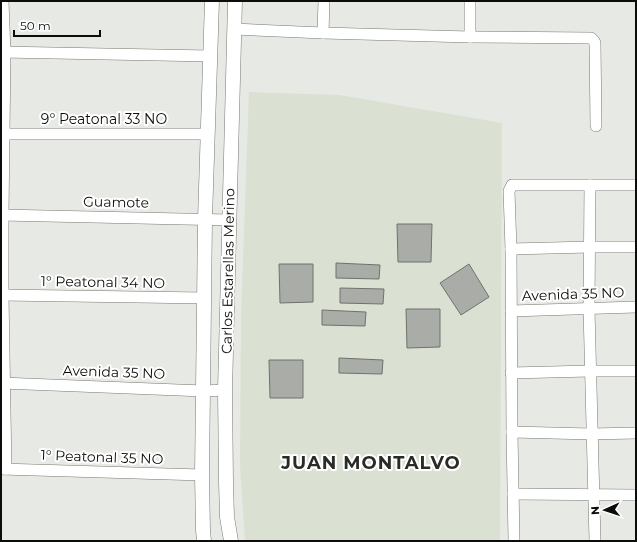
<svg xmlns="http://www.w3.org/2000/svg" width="637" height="542" font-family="Montserrat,sans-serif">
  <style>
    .built { fill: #dae1d3 }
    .building { fill: #aaada7; stroke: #6f726c }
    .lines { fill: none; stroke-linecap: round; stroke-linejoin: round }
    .minor-casing { stroke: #767973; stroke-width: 12 }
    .tertiary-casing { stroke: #767973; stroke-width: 15 }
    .minor { stroke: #fff; stroke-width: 11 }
    .tertiary { stroke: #fff; stroke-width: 14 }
    .labels { text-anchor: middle; stroke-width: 4; stroke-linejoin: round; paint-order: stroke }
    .street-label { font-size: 14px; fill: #0c0d0b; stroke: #fff }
    .district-label { font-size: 18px; font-weight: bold; letter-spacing: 1px; fill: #292b27; stroke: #fff }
  </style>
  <rect width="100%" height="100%" fill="#e7eae4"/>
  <!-- built -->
  <path class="built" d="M249 92 340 95 502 123 500 541H245L240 465 241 315Z"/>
  <!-- building -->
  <g class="building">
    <path d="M397 224H432L431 262H398Z"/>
    <path d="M336 263 380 265 379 279 336 278Z"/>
    <path d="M279 264H313V302L280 303Z"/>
    <path d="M469 264 489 297 461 315 440 283Z"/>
    <path d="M340 288 384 289 383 304 340 303Z"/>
    <path d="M406 309H440V347L407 348Z"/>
    <path d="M322 310 366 312 365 326 322 325Z"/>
    <path d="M339 358 383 360 382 374 339 373Z"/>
    <path d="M269 360H303V398H270Z"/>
  </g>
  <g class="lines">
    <defs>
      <g id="minor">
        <path d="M3 1 5 52 3 215V295L6 469"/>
        <path d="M470 1V37"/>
        <path d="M234 29 323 33 470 37 591 38 594 41 595 43 596 126"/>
        <path d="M323 33 324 1"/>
        <path d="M1 52 210 56"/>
        <path d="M1 134H207"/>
        <path d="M590 185 589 309 595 541"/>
        <path d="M1 215 229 220"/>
        <path d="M511 249 590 247H636"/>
        <path d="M1 295 205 298"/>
        <path d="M511 311 636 307"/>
        <path d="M511 373 590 371H636"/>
        <path d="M1 383 204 391 225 390"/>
        <path d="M512 432 591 434 636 433"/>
        <path d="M1 469 202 475"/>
        <path d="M513 494 636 495"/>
        <path d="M514 541 512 432 511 249 509 191 512 185H636"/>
      </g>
      <g id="tertiary">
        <path d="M204 541 203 530 202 475 205 219 212 1"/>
        <path d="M231 541 227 517 226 482 225 390 235 1"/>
      </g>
    </defs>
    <!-- minor casing -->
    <use href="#minor" class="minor-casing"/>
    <!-- tertiary casing -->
    <use href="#tertiary" class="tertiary-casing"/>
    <!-- minor -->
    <use href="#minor" class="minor"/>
    <!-- tertiary -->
    <use href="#tertiary" class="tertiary"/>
  </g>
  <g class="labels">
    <!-- street labels -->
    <g class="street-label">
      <text x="104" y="124">9° Peatonal 33 NO</text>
      <text transform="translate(116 202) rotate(1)" y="5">Guamote</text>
      <text transform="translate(228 271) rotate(-89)" y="5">Carlos Estarellas Merino</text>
      <text transform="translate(103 282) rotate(1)" y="5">1° Peatonal 34 NO</text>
      <text transform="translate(573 294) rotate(-2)" y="5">Avenida 35 NO</text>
      <text transform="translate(114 372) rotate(2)" y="5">Avenida 35 NO</text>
      <text transform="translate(102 457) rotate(2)" y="5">1° Peatonal 35 NO</text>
    </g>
    <!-- district labels -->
    <g class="district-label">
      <text x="371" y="469">JUAN MONTALVO</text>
    </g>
  </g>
  <!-- border -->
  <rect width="637" height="542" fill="none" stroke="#0c0d0b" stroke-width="4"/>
  <!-- north arrow -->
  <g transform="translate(605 510) rotate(267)" stroke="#ffffff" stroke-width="3" paint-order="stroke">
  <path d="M0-3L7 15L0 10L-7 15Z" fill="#0c0d0b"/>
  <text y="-6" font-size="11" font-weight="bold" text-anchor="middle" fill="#0c0d0b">N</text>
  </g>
  <!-- scale -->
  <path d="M14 30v6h86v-6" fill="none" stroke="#0c0d0b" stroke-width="2"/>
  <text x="20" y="30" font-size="12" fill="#0c0d0b" stroke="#ffffff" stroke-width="3" paint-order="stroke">50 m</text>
</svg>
